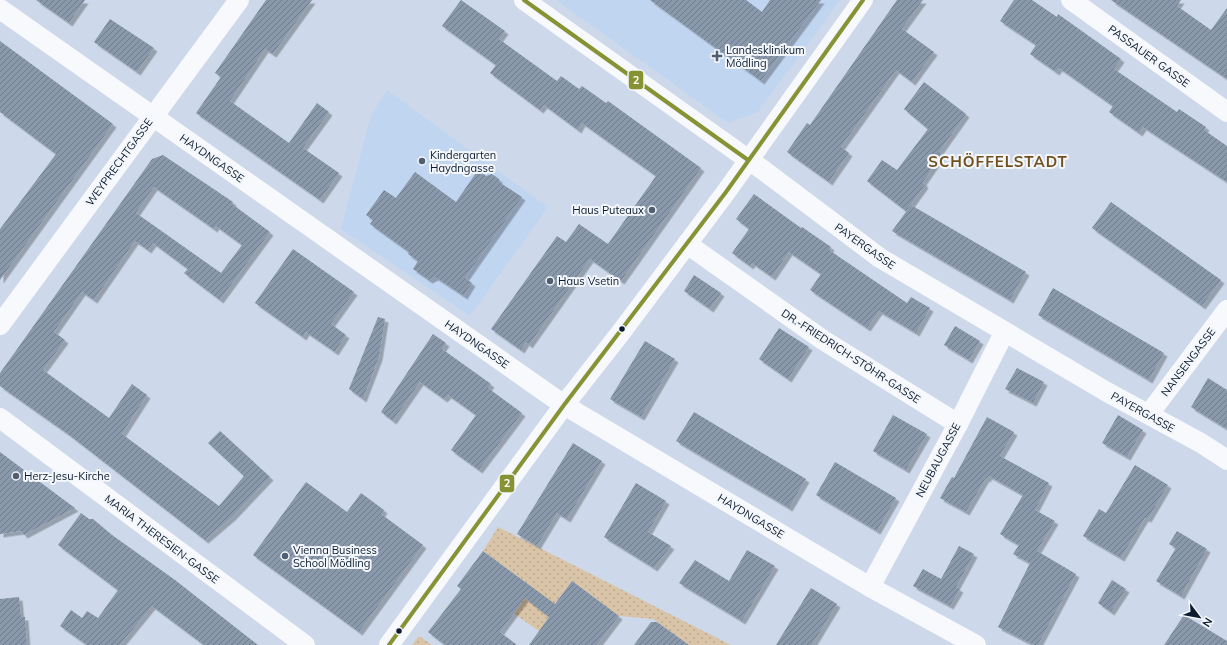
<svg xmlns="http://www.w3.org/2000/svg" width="1227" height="645" font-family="Mulish,sans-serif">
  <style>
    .built { fill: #c0d5f0 }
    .grass { fill: url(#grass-dots) }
    .building { fill: url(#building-hatch); fill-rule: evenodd; filter: url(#shadow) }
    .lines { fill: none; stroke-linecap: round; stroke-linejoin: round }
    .street { stroke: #f8f9fc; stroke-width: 20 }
    .bus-1-casing { stroke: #f3f7fc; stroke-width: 7 }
    .bus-1 { stroke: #879333; stroke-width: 4 }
    .poi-dot { fill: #505e6f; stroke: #f3f7fc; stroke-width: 1.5 }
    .bus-dot { fill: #0c1b2d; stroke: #f3f7fc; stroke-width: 1.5 }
    .labels { text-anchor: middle; stroke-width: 4; stroke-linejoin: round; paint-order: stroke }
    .poi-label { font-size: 11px; fill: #0c1b2d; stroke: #f3f7fc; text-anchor: start }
    .street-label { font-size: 11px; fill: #0c1b2d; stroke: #f3f7fc }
    .district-label { font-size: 15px; font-weight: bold; letter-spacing: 1px; fill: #72501e; stroke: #f3f7fc }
    .line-badge { stroke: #f3f7fc; stroke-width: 1.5 }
    .badge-label { font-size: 11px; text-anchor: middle; font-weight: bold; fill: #fff }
  </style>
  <defs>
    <pattern id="grass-dots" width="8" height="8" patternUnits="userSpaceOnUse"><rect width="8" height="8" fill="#d9c4a7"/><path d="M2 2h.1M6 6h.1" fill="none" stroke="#b9a890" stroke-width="1.8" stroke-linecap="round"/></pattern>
    <pattern id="building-hatch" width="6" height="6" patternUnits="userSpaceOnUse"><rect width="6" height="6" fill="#8998ab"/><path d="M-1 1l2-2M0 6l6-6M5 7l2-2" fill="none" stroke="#6e7b8c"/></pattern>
    <filter id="shadow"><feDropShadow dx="3.5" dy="3.5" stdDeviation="0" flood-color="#0004"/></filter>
  </defs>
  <rect width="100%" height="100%" fill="#cdd9ea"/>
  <!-- built -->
  <g class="built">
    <path d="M556 0H840L758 112 728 123Z"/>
    <path d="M387 90 548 207 470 316 341 229 371 115Z"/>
  </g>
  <!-- grass -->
  <g class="grass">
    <path d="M498 527 731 645H689L653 619 619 616 572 581 546 615 549 617 539 631 513 613 532 587 483 551Z"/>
    <path d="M419 636 432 645H412Z"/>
  </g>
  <!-- building -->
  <g class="building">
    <path d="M36 0H85L69 23Z"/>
    <path d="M266 0H312L273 54 265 49 230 101 289 143 317 103 329 112 303 148 339 173 320 200 196 113 221 77 215 73Z"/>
    <path d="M461 0 505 31 499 39 557 81 561 76 579 89 582 86 606 103 608 101 701 168 621 281 590 259 529 345 526 342 521 350 491 329 557 236 566 242 579 224 608 244 656 176 582 123 578 130 544 105 540 110 490 73 496 65 442 26Z"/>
    <path d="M650 0H746L762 12 770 0H821L761 81Z"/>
    <path d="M897 0H923L902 29 934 52 912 82 896 70 841 147 849 153 829 182 787 152 807 123 810 125Z"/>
    <path d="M1014 0H1032L1057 17 1058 14 1121 59 1114 69 1177 112 1179 109 1206 127 1204 130 1227 146V182L1143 127 1139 133 1109 112 1113 106 1059 68 1056 72 1030 54 1036 45 1000 21Z"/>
    <path d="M1111 0H1181L1177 6 1211 30 1227 8V79Z"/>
    <path d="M110 19 154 48 137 72 94 42Z"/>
    <path d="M0 41 113 124 0 280V229L56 154 0 112Z"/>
    <path d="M924 82 966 114 939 152 942 154 923 182 925 185 906 211 867 181 882 160 897 170 928 129 904 109Z"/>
    <path d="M163 155 233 202 232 204 270 232 220 300 184 273 188 269 153 243 148 250 135 241 94 300 82 292 54 332 65 340 43 370 109 418 132 384 147 395 122 434 219 506 244 476 208 443 220 431 270 477 232 517 205 540 68 434 0 386V373L20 345 152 159ZM154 187 214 229 216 226 242 245 221 273 136 213Z"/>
    <path d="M478 170 486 176 492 174 499 179V182L522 197 465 278 472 283 464 296 435 277 429 280 413 269 418 261 408 254 409 252 370 224 373 220 366 215 384 190 396 198 415 172 456 202Z"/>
    <path d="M754 194 801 228 802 227 831 247 829 250 907 303 911 297 930 308 916 333 879 311 867 328 810 290 821 274 789 252 772 277 752 263 750 266 732 253 749 229 736 219Z"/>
    <path d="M1111 202 1221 280 1202 306 1092 228Z"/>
    <path d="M911 205 1026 272 1010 300 892 231Z"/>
    <path d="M293 249 354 292 331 324 346 335 335 352 306 332 303 337 255 303Z"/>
    <path d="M694 275 721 293 710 309 684 291Z"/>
    <path d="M1053 288 1164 353 1149 380 1038 315Z"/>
    <path d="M378 317 385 319 379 357 363 399 349 389Z"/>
    <path d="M955 326 980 341 969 360 944 345Z"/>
    <path d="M779 328 809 347 788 379 759 359Z"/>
    <path d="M433 334 446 343 442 349 491 384 488 388 522 413 479 470 451 450 476 415 448 395 444 399 420 382 393 421 381 412Z"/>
    <path d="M645 341 675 359 641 417 610 399Z"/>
    <path d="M1017 368 1044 382 1033 403 1005 389Z"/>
    <path d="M1208 378 1227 390V429L1191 407Z"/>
    <path d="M694 412 806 479 789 508 676 441Z"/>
    <path d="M893 415 927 434 906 470 873 451Z"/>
    <path d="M1118 415 1143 430 1127 457 1102 443Z"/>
    <path d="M987 417 1014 432 1000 456 1049 483 1035 510 1055 521 1037 551 1076 574 1038 645H1034L998 627 1030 563 1013 554 1019 545 1000 534 1023 495 989 476 987 479 986 478 966 512 940 498 952 477 954 478Z"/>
    <path d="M573 443 602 461 567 519 557 513 537 546 517 534Z"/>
    <path d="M0 452 60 497 75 508 24 535 21 531 0 534Z"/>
    <path d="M835 462 896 498 877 531 816 495Z"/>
    <path d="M1135 465 1168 485 1148 519 1145 518 1121 558 1083 536 1099 509 1106 513Z"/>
    <path d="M306 482 347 512 361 493 384 510 381 514 423 545 359 632 253 555Z"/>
    <path d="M636 483 666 501 648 532 671 546 654 568 604 537Z"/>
    <path d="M81 513 89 519H93L112 535 175 580 258 645H204L152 606 120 645H87L60 626 71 610 82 618 87 611 98 618 118 590 58 545Z"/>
    <path d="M1177 531 1207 549 1181 596 1156 581 1176 548 1169 544Z"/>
    <path d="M959 546 974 554 956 587 960 589 950 606 913 586 923 569 941 579Z"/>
    <path d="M747 550 775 566 742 621 679 583 695 560 729 581Z"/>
    <path d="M483 551 555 604 572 581 619 616 597 645H529L549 617 525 598 500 632 517 645H445L428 632 461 589 457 586Z"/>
    <path d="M1112 580 1126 589 1111 612 1098 603Z"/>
    <path d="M811 588 837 604 812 645H776Z"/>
    <path d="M19 597 21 617H25L27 645H0V599Z"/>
    <path d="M1184 615 1227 641V645H1164Z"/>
    <path d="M651 622H657L689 645H634Z"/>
  </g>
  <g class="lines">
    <!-- street -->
    <g class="street">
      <path d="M524 0 763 170 880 258 1107 392 1201 443 1227 460"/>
      <path d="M1071 0 1227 112"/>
      <path d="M0 9 564 405 870 587 976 645"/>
      <path d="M687 244 823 340 958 424"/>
      <path d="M0 325 239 0"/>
      <path d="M1149 414 1227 310"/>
      <path d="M0 418 305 645"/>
      <path d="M870 587 958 424 1004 333"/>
      <path d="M389 645 564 405 622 331 726 192 863 0"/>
    </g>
    <defs>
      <g id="bus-1">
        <path d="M524 0 748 160"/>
        <path d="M389 645 564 405 726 192 863 0"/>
      </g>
    </defs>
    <!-- bus-1 casing -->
    <use href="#bus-1" class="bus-1-casing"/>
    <!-- bus-1 -->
    <use href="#bus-1" class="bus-1"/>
  </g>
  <!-- markers -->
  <g class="poi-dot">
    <path d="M715 50h4v4h4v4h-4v4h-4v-4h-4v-4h4z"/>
    <circle cx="422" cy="161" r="4"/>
    <circle cx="652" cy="210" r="4"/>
    <circle cx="550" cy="281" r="4"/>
    <circle cx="16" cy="476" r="4"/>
    <circle cx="285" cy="556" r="4"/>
  </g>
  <g class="bus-dot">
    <circle cx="622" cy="329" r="3.5"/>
    <circle cx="399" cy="631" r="3.5"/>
  </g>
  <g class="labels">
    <!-- poi labels -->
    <g class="poi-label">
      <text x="726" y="54">Landesklinikum<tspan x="726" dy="13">Mödling</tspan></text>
      <text x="430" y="159">Kindergarten<tspan x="430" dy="13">Haydngasse</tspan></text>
      <text x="644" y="214" text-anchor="end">Haus Puteaux</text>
      <text x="558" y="285">Haus Vsetin</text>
      <text x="24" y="480">Herz-Jesu-Kirche</text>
      <text x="293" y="554">Vienna Business<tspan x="293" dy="13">School Mödling</tspan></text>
    </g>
    <!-- street labels -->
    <g class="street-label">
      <text transform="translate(1149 56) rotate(36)" y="4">PASSAUER GASSE</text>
      <text transform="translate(212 158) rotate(35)" y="4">HAYDNGASSE</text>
      <text transform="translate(119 162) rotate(-54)" y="4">WEYPRECHTGASSE</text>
      <text transform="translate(865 246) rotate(35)" y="4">PAYERGASSE</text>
      <text transform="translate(477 344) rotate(35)" y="4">HAYDNGASSE</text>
      <text transform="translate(851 356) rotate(33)" y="4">DR.-FRIEDRICH-STÖHR-GASSE</text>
      <text transform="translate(1188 362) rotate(-53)" y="4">NANSENGASSE</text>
      <text transform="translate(1143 412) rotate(29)" y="4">PAYERGASSE</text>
      <text transform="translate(938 460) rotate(-62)" y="4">NEUBAUGASSE</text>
      <text transform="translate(751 516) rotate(31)" y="4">HAYDNGASSE</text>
      <text transform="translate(162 539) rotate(37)" y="4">MARIA THERESIEN-GASSE</text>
    </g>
    <!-- district labels -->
    <g class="district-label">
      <text x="998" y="167">SCHÖFFELSTADT</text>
    </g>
  </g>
  <g class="line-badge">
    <rect x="628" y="70" width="16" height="20" rx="4" fill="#879333"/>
    <rect x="499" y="474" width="16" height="19" rx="4" fill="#879333"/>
  </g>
  <g class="badge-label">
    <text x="636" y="84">2</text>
    <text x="507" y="487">2</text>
  </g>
  <!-- north arrow -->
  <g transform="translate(1199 617) rotate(122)" stroke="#f3f7fc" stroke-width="3" paint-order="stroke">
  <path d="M0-3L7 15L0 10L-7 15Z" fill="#0c1b2d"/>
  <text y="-6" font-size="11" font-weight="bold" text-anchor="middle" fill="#0c1b2d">N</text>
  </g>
</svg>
